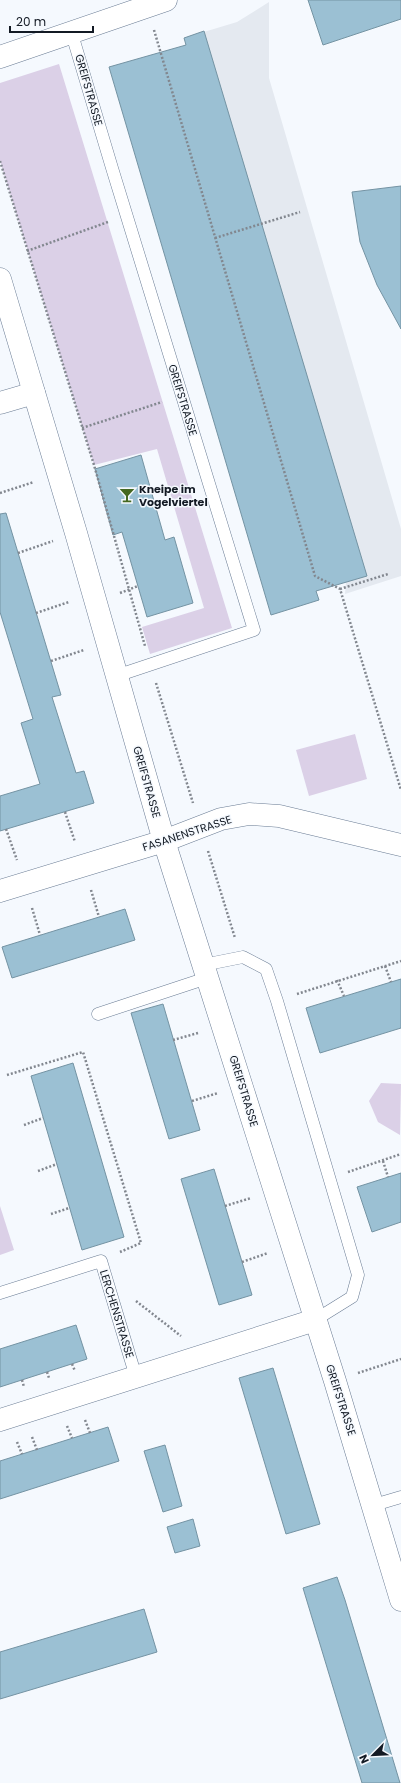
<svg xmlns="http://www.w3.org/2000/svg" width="401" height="1783" font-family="Poppins,sans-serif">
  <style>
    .built { fill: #e4e9f0 }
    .green { fill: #dbd0e7 }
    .building { fill: #9bc0d3; stroke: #7493a3 }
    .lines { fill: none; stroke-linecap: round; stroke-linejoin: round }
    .lane-casing { stroke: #6a7c94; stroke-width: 13 }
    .street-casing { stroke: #6a7c94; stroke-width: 23 }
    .path { stroke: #82878f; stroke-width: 2.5; stroke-dasharray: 2 2; stroke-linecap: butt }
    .lane { stroke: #fff; stroke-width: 12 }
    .street { stroke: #fff; stroke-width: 22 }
    .labels { text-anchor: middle; stroke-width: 3; stroke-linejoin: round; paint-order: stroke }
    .street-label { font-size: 11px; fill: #131a24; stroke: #f5f9fe }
    .poi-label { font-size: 11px; font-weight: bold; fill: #131a24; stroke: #f5f9fe; text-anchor: start }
  </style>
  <rect width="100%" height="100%" fill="#f5f9fe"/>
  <!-- built -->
  <path class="built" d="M269 2V78L401 529V576L345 594 346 582 184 38 237 22Z"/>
  <!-- green -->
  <g class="green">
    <path d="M59 64 232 628 150 654 142 627 204 608 157 449 94 465 0 161V83Z"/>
    <path d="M355 734 367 779 309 796 296 750Z"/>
    <path d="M381 1083 401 1084 400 1135 378 1122 369 1101Z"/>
    <path d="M0 1206 14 1250 0 1255Z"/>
  </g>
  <!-- building -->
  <g class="building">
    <path d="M308 0H401V19L323 45Z"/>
    <path d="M204 31 367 576 316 591 319 600 271 615 109 67 186 45 184 38Z"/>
    <path d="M401 186V329L377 285 360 242 352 192Z"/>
    <path d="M141 455 165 540 174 537 193 603 147 617 122 532 113 535 95 469Z"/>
    <path d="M6 513 61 695 52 697 76 773 84 771 94 803 0 831V796L40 784 21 723 33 719 0 612V514Z"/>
    <path d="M125 909 135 940 12 978 2 947Z"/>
    <path d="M401 979V1028L320 1053 306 1008Z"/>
    <path d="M163 1004 200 1130 169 1139 131 1013Z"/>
    <path d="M73 1063 124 1237 82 1250 31 1076Z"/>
    <path d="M214 1169 252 1295 219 1305 181 1179Z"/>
    <path d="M401 1173V1222L372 1232 357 1187Z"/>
    <path d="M76 1325 87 1359 0 1387V1349Z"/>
    <path d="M273 1368 320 1524 286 1534 239 1378Z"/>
    <path d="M108 1427 119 1461 0 1499V1461Z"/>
    <path d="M165 1445 182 1506 163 1512 144 1451Z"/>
    <path d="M193 1519 200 1546 175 1553 167 1527Z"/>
    <path d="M337 1577 345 1600 400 1783H362L303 1588Z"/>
    <path d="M144 1609 157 1652 0 1699V1652Z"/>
  </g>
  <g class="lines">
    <defs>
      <g id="lane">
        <path d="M71 31 112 168 254 630 116 676"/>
        <path d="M203 965 243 957 266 969 277 1001 358 1275 352 1297 315 1320"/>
        <path d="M98 1014 207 978"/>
        <path d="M0 1293 101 1261 136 1377"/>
        <path d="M374 1505 401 1497"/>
      </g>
      <g id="street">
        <path d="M0 57 166 0"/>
        <path d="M0 279 76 533 164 841 335 1381 401 1600"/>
        <path d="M0 403 34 393"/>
        <path d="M0 891 164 841 221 819 249 814 279 816 401 845"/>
        <path d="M0 1420 315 1320"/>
      </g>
    </defs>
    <!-- lane casing -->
    <use href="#lane" class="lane-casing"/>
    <!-- street casing -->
    <use href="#street" class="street-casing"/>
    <!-- path -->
    <g class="path">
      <path d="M154 30 315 576 340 589 401 790"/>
      <path d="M0 161 94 465 145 646"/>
      <path d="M215 238 300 212"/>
      <path d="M27 251 108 222"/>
      <path d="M82 428 162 402"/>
      <path d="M0 493 34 482"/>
      <path d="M18 553 53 541"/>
      <path d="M340 589 388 574"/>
      <path d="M120 593 138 586"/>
      <path d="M36 613 69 602"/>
      <path d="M51 661 84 650"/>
      <path d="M156 683 193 803"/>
      <path d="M65 812 75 842"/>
      <path d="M6 829 17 860"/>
      <path d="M208 851 235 938"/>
      <path d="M91 890 99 917"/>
      <path d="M32 908 40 935"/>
      <path d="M385 966 391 982"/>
      <path d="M337 980 344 996"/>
      <path d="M297 994 401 961"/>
      <path d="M173 1040 198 1033"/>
      <path d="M7 1075 83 1052 141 1243 120 1252"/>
      <path d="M192 1101 218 1093"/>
      <path d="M24 1125 43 1118"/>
      <path d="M383 1161 388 1177"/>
      <path d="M38 1171 57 1164"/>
      <path d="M348 1172 401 1154"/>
      <path d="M225 1206 251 1198"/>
      <path d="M51 1214 69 1208"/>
      <path d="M242 1262 268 1253"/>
      <path d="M136 1301 181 1336"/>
      <path d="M72 1364 75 1371"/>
      <path d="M47 1372 49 1378"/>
      <path d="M358 1373 401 1359"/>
      <path d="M22 1380 24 1387"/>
      <path d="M85 1420 90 1433"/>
      <path d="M67 1426 72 1438"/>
      <path d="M32 1437 37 1450"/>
      <path d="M17 1442 22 1454"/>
    </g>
    <!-- lane -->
    <use href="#lane" class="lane"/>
    <!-- street -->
    <use href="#street" class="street"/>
  </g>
  <!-- icons -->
  <defs>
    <symbol id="bar-bare" viewBox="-9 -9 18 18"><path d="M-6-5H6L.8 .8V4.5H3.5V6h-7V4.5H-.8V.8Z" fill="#456821" stroke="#f5f9fe" stroke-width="2.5" paint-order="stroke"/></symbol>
  </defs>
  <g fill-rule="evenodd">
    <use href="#bar-bare" x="116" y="484" width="22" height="22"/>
  </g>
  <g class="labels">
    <!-- street labels -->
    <g class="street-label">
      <text transform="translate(89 90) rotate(74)" y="4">GREIFSTRASSE</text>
      <text transform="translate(183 400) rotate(73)" y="4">GREIFSTRASSE</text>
      <text transform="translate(147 782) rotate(74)" y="4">GREIFSTRASSE</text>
      <text transform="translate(187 833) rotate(-18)" y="4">FASANENSTRASSE</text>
      <text transform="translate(244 1091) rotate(73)" y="4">GREIFSTRASSE</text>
      <text transform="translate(117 1314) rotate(73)" y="4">LERCHENSTRASSE</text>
      <text transform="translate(341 1400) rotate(72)" y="4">GREIFSTRASSE</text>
    </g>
    <!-- poi labels -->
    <g class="poi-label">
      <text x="139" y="493">Kneipe im<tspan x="139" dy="13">Vogelviertel</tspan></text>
    </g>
  </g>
  <!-- north arrow -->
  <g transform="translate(373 1755) rotate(246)" stroke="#f5f9fe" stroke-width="3" paint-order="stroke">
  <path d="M0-3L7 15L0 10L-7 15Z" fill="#131a24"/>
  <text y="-6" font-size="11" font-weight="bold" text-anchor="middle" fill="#131a24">N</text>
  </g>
  <!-- scale -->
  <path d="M10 26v6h83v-6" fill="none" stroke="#131a24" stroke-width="2"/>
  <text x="16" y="26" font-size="12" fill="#131a24" stroke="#f5f9fe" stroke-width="3" paint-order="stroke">20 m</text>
</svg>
